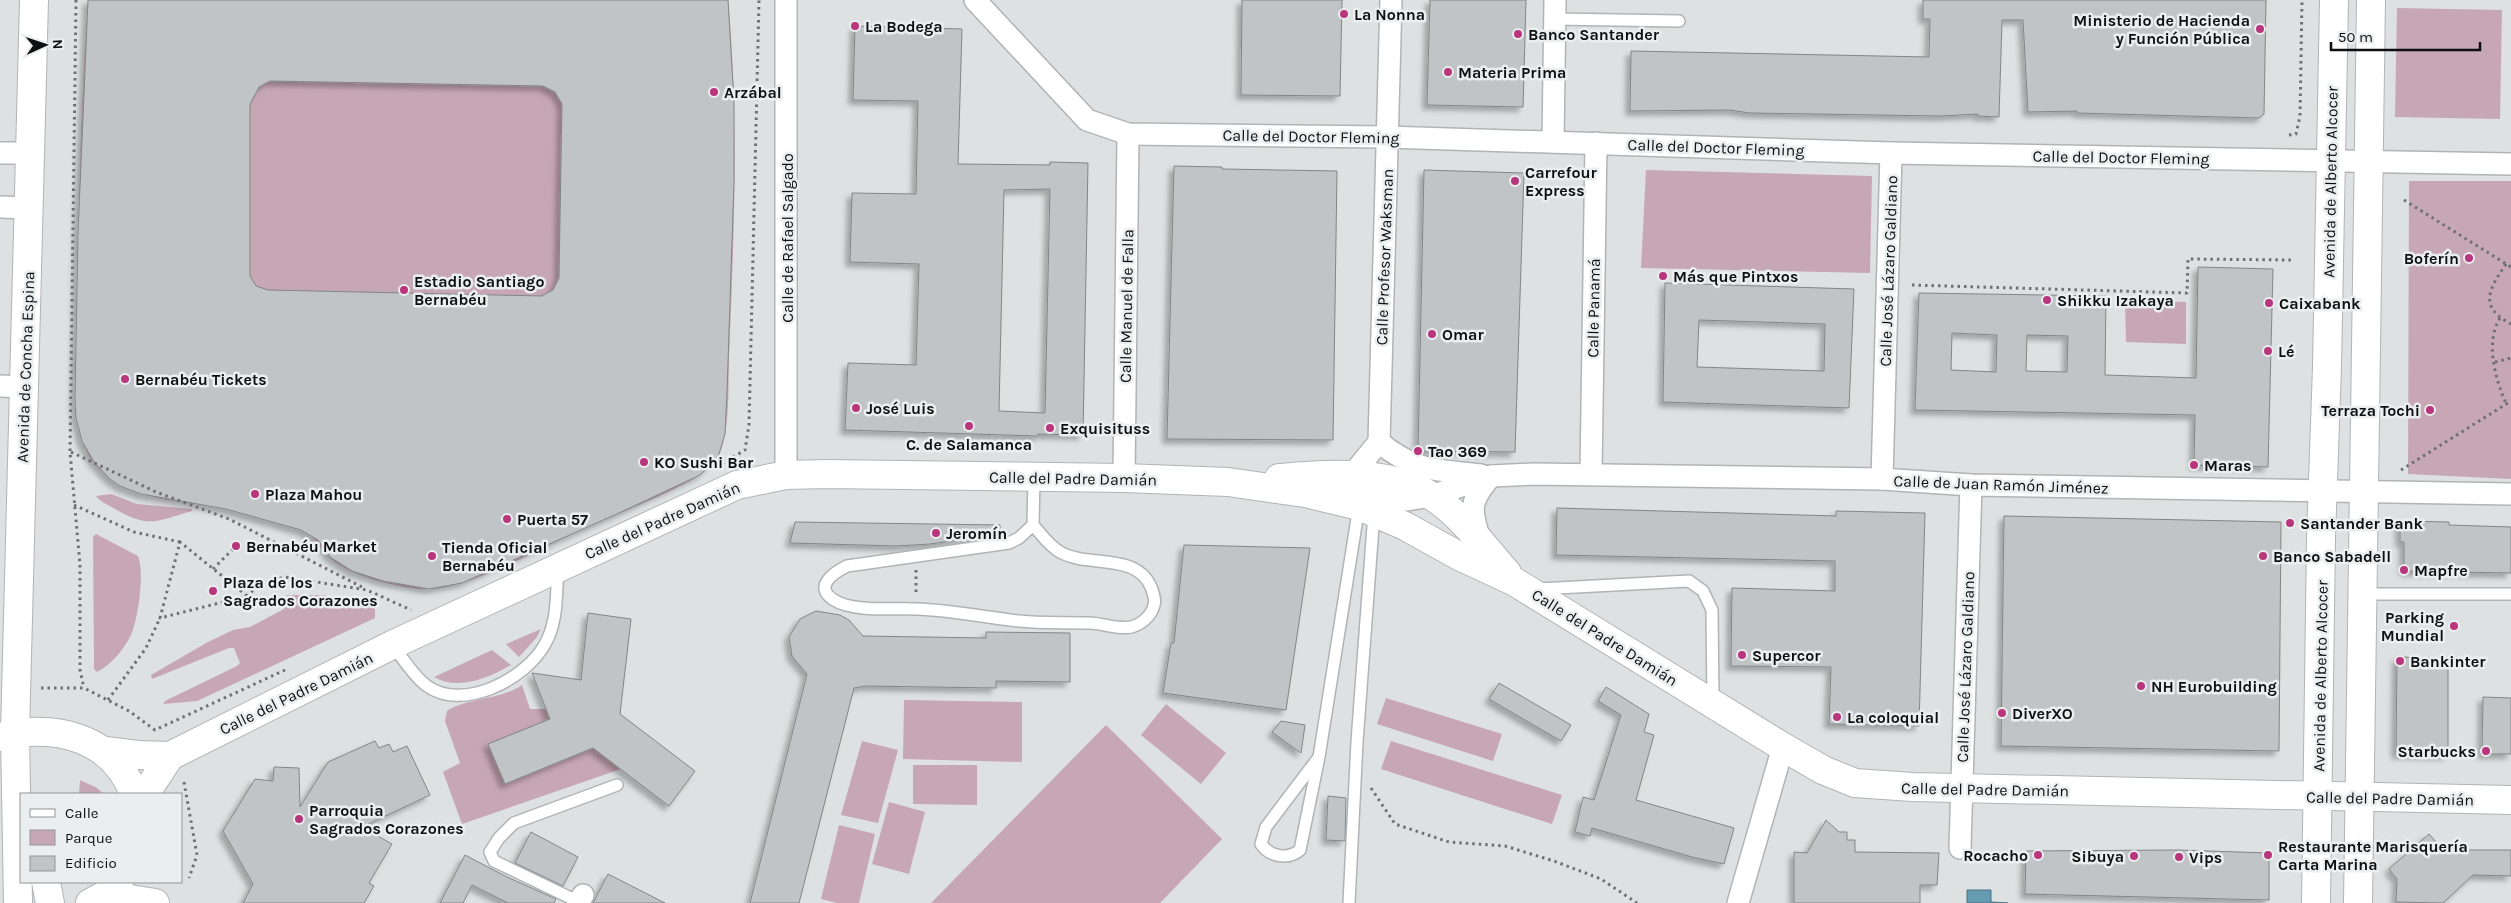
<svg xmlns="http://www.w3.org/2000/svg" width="2511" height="903" font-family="Karla,sans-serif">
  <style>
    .green { fill: #c7a7b4 }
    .water { fill: #659cb1; stroke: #4b7281 }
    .building { fill: #c1c4c6; stroke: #828687; fill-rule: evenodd; filter: url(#shadow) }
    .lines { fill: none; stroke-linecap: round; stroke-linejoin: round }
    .service-casing { stroke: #b1b4b6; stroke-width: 14 }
    .minor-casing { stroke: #b1b4b6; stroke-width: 24 }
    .tertiary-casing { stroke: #b1b4b6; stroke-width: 30 }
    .secondary-casing { stroke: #b1b4b6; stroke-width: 30 }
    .path { stroke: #6e7071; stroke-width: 3; stroke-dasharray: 2.5 4; stroke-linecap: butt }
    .service { stroke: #fff; stroke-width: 11 }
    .minor { stroke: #fff; stroke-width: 21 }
    .tertiary { stroke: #fff; stroke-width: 28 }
    .secondary { stroke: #fff; stroke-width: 28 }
    .poi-dot { fill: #b9367d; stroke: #eaeeef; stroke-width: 2 }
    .labels { text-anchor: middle; stroke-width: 5; stroke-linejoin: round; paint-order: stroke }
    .poi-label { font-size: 16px; font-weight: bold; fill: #0e0f10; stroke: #eaeeef; text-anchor: start }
    .street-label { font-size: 16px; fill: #0e0f10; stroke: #eaeeef }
  </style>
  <defs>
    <filter id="shadow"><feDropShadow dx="-4.5" dy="4.5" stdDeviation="2.5" flood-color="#0004"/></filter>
  </defs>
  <rect width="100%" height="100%" fill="#dde1e2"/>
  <!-- green -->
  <g class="green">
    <path d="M88 0H728C739 118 734 238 729 356 728 383 731 439 716 460 711 466 704 473 698 476 663 497 618 513 580 530 541 548 471 588 429 589 404 590 349 576 330 558 320 547 316 537 302 530 278 520 249 513 224 508 175 500 114 501 87 452 69 419 77 355 77 316 78 211 81 105 88 0Z"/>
    <path d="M2397 8 2502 10 2500 119 2395 117Z"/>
    <path d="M1646 170 1872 176 1870 273 1641 268Z"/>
    <path d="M2409 181H2511V479L2408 474Z"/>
    <path d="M2125 300 2186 302V344L2126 342Z"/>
    <path d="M111 494 137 504 192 509V511C156 521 150 529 115 509 109 505 100 502 96 496Z"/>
    <path d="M96 534 138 556C145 572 138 624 129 639 122 651 110 666 97 672L94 669V661L93 537Z"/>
    <path d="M287 595H326L328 600 370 601 375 608V618L197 701 163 704 165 701 237 666 240 663 234 648H229L152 679 151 675 208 642 233 630 250 627 284 609Z"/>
    <path d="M541 629 537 637 519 657 506 644Z"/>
    <path d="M492 650 511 665C489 678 458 691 434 677Z"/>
    <path d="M522 685 530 709H546L550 719 488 744 595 749 621 769 462 824 443 772 460 763 445 721 447 711C469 697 498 701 522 685Z"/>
    <path d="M1386 698 1502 734 1493 761 1377 724Z"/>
    <path d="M904 700 1022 702V762L903 759Z"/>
    <path d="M1166 704 1226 753 1201 784 1141 735Z"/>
    <path d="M1106 725 1222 839 1160 903H931Z"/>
    <path d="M862 741 898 750 878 823 841 815Z"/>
    <path d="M1391 741 1562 795 1552 824 1381 769Z"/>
    <path d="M913 765H977V805L913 804Z"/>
    <path d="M80 780 97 788 104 794H79Z"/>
    <path d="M889 802 925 812 909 874 872 864Z"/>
    <path d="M839 825 875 834 859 903H837L821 899Z"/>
  </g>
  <!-- water -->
  <path class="water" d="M1967 890H1991V902L2008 903H1967Z"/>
  <!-- building -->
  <g class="building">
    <path d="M88 0H728L734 102V182L727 393 725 434 718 457 700 475 619 513 462 583 429 589 383 581 352 571 330 557 318 540 301 530 226 509 141 494 120 486 110 479 94 462 82 441 76 418 75 400 78 233ZM270 81 543 86 555 92 562 104 559 278 553 290 542 296 268 290 256 286 250 276V104L259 87Z"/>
    <path d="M1242 0H1342L1340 96 1241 95Z"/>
    <path d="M1430 0H1526L1523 107 1427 105Z"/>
    <path d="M1923 0H2266L2264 114 2259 118 2077 113V111L2028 112 2023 20H2002L1999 117 1978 116V114L1941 116 1750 113 1730 110 1630 111 1631 51 1929 57 1930 19H1923Z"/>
    <path d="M855 26 962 29 958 164 1050 165V162L1088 163 1083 435 1038 434V436L845 430 848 363 916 365 919 264 850 262 852 193 916 194 918 101 853 100ZM1050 189 1045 413 999 411 1004 190Z"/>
    <path d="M1174 166 1222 167V169L1337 171 1333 440 1167 439Z"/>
    <path d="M1424 170 1524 173 1515 452 1418 451Z"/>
    <path d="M2198 267 2273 269 2268 467 2194 465 2195 415 1915 410 1919 293 2106 296 2105 375 2196 378ZM1952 333 1997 335 1996 372 1951 370ZM2027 335 2068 336 2067 372 2026 371Z"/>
    <path d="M1665 283 1854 289 1849 408 1663 402ZM1699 320 1825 324 1824 371 1697 367Z"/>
    <path d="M1557 508 1836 516V511L1925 513 1919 726 1829 724 1831 667 1731 666 1732 588 1835 591V561L1556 555Z"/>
    <path d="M2004 516 2281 522 2279 751 2001 746Z"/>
    <path d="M2400 521 2449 522V525L2511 527V573L2404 571V542H2400Z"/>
    <path d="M795 522 1000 525V534L930 544 896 546 790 543Z"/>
    <path d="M1184 545 1310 548 1286 710 1163 693 1171 643H1174Z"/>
    <path d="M816 611 840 615 849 620 863 636 986 638V632L1070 633V682L996 681V688L866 686 854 688 799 903H750L807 674 792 656 789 637 800 619Z"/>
    <path d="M588 613 631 619 620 714 695 771 669 806 593 748 505 784 488 744 550 719 532 673 581 680Z"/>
    <path d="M2397 657 2448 658V755L2396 754Z"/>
    <path d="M1499 683 1571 725 1561 741 1489 699Z"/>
    <path d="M1606 687 1649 714 1644 732 1654 735 1636 800 1734 828 1724 864 1692 857 1592 828 1590 836 1575 832 1583 797 1594 800 1621 715 1598 701Z"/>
    <path d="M2483 697 2511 698V754H2482Z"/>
    <path d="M1281 721 1305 725 1301 753 1272 732Z"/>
    <path d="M375 741 379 748 389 744 393 752 407 746 430 795 362 827 392 844 369 883 374 886 364 903H243L253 884 223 831 255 779 273 781 274 767 299 768 300 807 328 762Z"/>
    <path d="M1328 796 1346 798 1345 841 1326 840Z"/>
    <path d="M1826 820 1839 832H1847V840H1855V852L1939 853 1937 885H1920V903H1794V852L1807 853Z"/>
    <path d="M531 832 578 857 563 886 515 863Z"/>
    <path d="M2429 834 2438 844H2462V850H2511V876L2473 875 2443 903 2396 902 2397 879 2389 869Z"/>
    <path d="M2178 850 2269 853V900L2025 894 2026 851Z"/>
    <path d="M465 855 507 877 556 899 554 903H508L472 885 463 903H440Z"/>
    <path d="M608 874 665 903H593Z"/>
  </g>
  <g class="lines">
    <defs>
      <g id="service">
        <path d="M1555 19 1679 21"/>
        <path d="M1033 525 1019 538 1009 543 847 566C833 573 813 587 834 600 852 612 895 608 916 609 948 610 978 616 1010 620 1036 624 1063 622 1089 623 1103 623 1117 630 1131 627 1141 625 1152 615 1154 605 1156 599 1153 593 1151 587 1136 552 1088 568 1060 552 1049 546 1041 534 1033 525L1034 477"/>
        <path d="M1538 589 1689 581 1703 591 1712 610 1713 702"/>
        <path d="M2362 594H2511"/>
        <path d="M392 645C403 658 414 677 427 686 463 712 526 679 545 644 558 622 556 593 558 569"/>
        <path d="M1319 757 1266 827 1261 844C1270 857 1288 860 1300 850L1319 757 1359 506"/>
        <path d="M579 902 494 861 490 852 499 838 514 823 617 785"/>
        <path d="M1349 903 1357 742 1374 513"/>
      </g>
      <g id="minor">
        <path d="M975 0 1087 120 1128 134 1387 137 1891 153 2511 164"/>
        <path d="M1553 142 1555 0"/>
        <path d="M0 153H31"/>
        <path d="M0 207 29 208"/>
        <path d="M0 386 24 387"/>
        <path d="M1379 442C1415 472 1437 470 1481 475"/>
        <path d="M1591 473 1596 143"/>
        <path d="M786 475V0"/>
        <path d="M1352 475 1379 442 1391 0"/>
        <path d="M1124 478 1128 134"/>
        <path d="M1882 479 1891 153"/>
        <path d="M1348 494 1386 500H1407L1431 496 1491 476 1534 474 1882 479 1971 485 2511 494"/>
        <path d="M1480 540C1470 509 1469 502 1491 476"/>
        <path d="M1960 848 1971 485"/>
        <path d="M578 903 583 895"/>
        <path d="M1738 903 1783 747"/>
      </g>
      <g id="tertiary">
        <path d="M1279 478C1332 474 1394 468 1439 501 1465 520 1486 549 1507 573"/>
        <path d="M105 751 138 755 170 756 392 645 737 485 786 475 826 474 1124 478 1228 482 1305 493 1359 506 1405 526 1459 556 1515 582 1783 747 1823 770 1855 783 1912 787 2511 800"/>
        <path d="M145 794 170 756"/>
        <path d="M105 895 155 903"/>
      </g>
      <g id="secondary">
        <path d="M0 737C55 723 113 737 134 794"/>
        <path d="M46 882 50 903"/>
        <path d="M18 903 15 733 34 0"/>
        <path d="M90 903 105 895 119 882"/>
        <path d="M2316 903 2321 537 2327 367 2334 0"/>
        <path d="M2358 903 2371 0"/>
      </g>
    </defs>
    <!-- service casing -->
    <use href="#service" class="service-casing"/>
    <!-- minor casing -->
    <use href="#minor" class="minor-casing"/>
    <!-- tertiary casing -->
    <use href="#tertiary" class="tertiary-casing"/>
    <!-- secondary casing -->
    <use href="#secondary" class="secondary-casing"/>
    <!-- path -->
    <g class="path">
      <path d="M76 0 70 452 80 565V670L84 688"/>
      <path d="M2289 135 2296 134 2300 116 2302 0"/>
      <path d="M2404 200 2511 267"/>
      <path d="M2506 264C2489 289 2478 307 2511 324"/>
      <path d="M1912 285 2187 293 2188 259 2294 260"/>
      <path d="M2500 318C2485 342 2495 379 2506 403"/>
      <path d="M2495 362 2511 358"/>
      <path d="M71 452 156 492 229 519 364 588"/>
      <path d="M716 467 745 450 749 425 759 0"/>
      <path d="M2401 470 2511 401"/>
      <path d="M74 505 134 532 180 542"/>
      <path d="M213 569 236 546"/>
      <path d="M916 570V596"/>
      <path d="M247 596 180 542 160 618 247 596 260 584 285 577 367 590 411 610"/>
      <path d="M41 688H84L129 711 155 730 285 670"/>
      <path d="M108 700 146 648 160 618"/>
      <path d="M184 782 197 855 189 878"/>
      <path d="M1371 788 1395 824 1449 842 1505 846 1554 861 1601 879 1637 903"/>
    </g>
    <!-- service -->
    <use href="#service" class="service"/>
    <!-- minor -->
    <use href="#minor" class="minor"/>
    <!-- tertiary -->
    <use href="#tertiary" class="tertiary"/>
    <!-- secondary -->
    <use href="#secondary" class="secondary"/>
  </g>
  <!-- markers -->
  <g class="poi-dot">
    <circle cx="1344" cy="14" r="5"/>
    <circle cx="855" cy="26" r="5"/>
    <circle cx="2260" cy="29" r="5"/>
    <circle cx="1518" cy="34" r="5"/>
    <circle cx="1448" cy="72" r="5"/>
    <circle cx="714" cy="92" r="5"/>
    <circle cx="1515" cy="181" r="5"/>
    <circle cx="2469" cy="258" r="5"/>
    <circle cx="1663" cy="276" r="5"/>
    <circle cx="404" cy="290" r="5"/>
    <circle cx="2047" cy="300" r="5"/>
    <circle cx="2269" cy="303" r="5"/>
    <circle cx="1432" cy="334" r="5"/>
    <circle cx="2268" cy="351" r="5"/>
    <circle cx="125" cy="379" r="5"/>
    <circle cx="856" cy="408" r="5"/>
    <circle cx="2430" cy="410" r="5"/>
    <circle cx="969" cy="426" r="5"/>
    <circle cx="1050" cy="428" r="5"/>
    <circle cx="1418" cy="451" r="5"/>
    <circle cx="644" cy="462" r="5"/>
    <circle cx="2194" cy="465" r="5"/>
    <circle cx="255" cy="494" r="5"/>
    <circle cx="507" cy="519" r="5"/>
    <circle cx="2290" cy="523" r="5"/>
    <circle cx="936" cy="533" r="5"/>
    <circle cx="236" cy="546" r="5"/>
    <circle cx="432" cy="556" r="5"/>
    <circle cx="2263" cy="556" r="5"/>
    <circle cx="2404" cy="570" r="5"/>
    <circle cx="213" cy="591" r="5"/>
    <circle cx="2454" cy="626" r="5"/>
    <circle cx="1742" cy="655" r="5"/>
    <circle cx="2400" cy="661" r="5"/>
    <circle cx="2141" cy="686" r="5"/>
    <circle cx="2002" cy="713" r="5"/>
    <circle cx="1837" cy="717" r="5"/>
    <circle cx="2486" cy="751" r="5"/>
    <circle cx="299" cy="819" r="5"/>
    <circle cx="2038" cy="855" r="5"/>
    <circle cx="2268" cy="855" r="5"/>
    <circle cx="2134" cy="856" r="5"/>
    <circle cx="2179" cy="857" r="5"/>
  </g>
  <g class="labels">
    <!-- poi labels -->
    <g class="poi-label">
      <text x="1354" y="20">La Nonna</text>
      <text x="2250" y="26" text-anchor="end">Ministerio de Hacienda<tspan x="2250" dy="18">y Función Pública</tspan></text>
      <text x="865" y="32">La Bodega</text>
      <text x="1528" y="40">Banco Santander</text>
      <text x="1458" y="78">Materia Prima</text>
      <text x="724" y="98">Arzábal</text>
      <text x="1525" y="178">Carrefour<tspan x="1525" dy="18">Express</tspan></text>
      <text x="2459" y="264" text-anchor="end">Boferín</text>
      <text x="1673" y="282">Más que Pintxos</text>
      <text x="414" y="287">Estadio Santiago<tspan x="414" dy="18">Bernabéu</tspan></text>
      <text x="2057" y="306">Shikku Izakaya</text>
      <text x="2279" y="309">Caixabank</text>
      <text x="1442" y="340">Omar</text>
      <text x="2278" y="357">Lé</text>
      <text x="135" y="385">Bernabéu Tickets</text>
      <text x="866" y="414">José Luis</text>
      <text x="2420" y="416" text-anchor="end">Terraza Tochi</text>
      <text x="1060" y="434">Exquisituss</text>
      <text x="969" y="450" text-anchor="middle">C. de Salamanca</text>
      <text x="1428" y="457">Tao 369</text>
      <text x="654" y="468">KO Sushi Bar</text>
      <text x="2204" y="471">Maras</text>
      <text x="265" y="500">Plaza Mahou</text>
      <text x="517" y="525">Puerta 57</text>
      <text x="2300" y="529">Santander Bank</text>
      <text x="946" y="539">Jeromín</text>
      <text x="246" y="552">Bernabéu Market</text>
      <text x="442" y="553">Tienda Oficial<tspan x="442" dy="18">Bernabéu</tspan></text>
      <text x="2273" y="562">Banco Sabadell</text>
      <text x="2414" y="576">Mapfre</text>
      <text x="223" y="588">Plaza de los<tspan x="223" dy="18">Sagrados Corazones</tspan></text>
      <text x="2444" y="623" text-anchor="end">Parking<tspan x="2444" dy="18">Mundial</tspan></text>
      <text x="1752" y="661">Supercor</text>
      <text x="2410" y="667">Bankinter</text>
      <text x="2151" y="692">NH Eurobuilding</text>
      <text x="2012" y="719">DiverXO</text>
      <text x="1847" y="723">La coloquial</text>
      <text x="2476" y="757" text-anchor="end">Starbucks</text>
      <text x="309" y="816">Parroquia<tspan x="309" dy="18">Sagrados Corazones</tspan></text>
      <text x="2278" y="852">Restaurante Marisquería<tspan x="2278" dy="18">Carta Marina</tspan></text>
      <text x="2028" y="861" text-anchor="end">Rocacho</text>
      <text x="2124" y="862" text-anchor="end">Sibuya</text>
      <text x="2189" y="863">Vips</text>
    </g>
    <!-- street labels -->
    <g class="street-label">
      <text transform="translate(1311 136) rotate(1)" y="6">Calle del Doctor Fleming</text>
      <text transform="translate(1716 147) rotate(2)" y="6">Calle del Doctor Fleming</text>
      <text transform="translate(2121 157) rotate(1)" y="6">Calle del Doctor Fleming</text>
      <text transform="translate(2330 182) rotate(-89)" y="6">Avenida de Alberto Alcocer</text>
      <text transform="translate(787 238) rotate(-90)" y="6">Calle de Rafael Salgado</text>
      <text transform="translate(1384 257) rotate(-88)" y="6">Calle Profesor Waksman</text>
      <text transform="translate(1888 271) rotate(-88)" y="6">Calle José Lázaro Galdiano</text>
      <text transform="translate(1126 306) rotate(-89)" y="6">Calle Manuel de Falla</text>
      <text transform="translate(1593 308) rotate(-89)" y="6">Calle Panamá</text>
      <text transform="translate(25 367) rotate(-88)" y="6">Avenida de Concha Espina</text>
      <text transform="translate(1073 478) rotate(1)" y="6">Calle del Padre Damián</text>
      <text transform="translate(2001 484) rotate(2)" y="6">Calle de Juan Ramón Jiménez</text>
      <text transform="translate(662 520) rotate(-24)" y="6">Calle del Padre Damián</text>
      <text transform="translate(1605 637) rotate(32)" y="6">Calle del Padre Damián</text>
      <text transform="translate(1965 667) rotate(-88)" y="6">Calle José Lázaro Galdiano</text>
      <text transform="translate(2320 676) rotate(-89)" y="6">Avenida de Alberto Alcocer</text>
      <text transform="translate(296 693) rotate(-26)" y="6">Calle del Padre Damián</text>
      <text transform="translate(1985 789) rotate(1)" y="6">Calle del Padre Damián</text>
      <text transform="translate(2390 798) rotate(1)" y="6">Calle del Padre Damián</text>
    </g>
  </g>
  <!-- legend -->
  <rect x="20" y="793" width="162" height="90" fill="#eaeeef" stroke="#929596"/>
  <rect x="30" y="809" width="25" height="8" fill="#ffffff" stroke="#929596"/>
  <text x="65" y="818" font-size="15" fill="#0e0f10">Calle</text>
  <rect x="30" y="830" width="25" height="15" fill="#c7a7b4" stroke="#929596"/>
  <text x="65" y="843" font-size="15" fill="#0e0f10">Parque</text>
  <rect x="30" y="856" width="25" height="15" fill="#c1c4c6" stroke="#929596"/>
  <text x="65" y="868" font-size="15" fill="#0e0f10">Edificio</text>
  <!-- north arrow -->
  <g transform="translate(45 45) rotate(87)" stroke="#eaeeef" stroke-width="4" paint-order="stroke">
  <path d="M0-4L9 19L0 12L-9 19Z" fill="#0e0f10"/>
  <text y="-8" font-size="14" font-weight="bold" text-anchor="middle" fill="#0e0f10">N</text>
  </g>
  <!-- scale -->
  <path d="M2331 42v8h149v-8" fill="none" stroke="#0e0f10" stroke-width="2.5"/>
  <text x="2338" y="42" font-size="15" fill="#0e0f10" stroke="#eaeeef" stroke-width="4" paint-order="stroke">50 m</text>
</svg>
